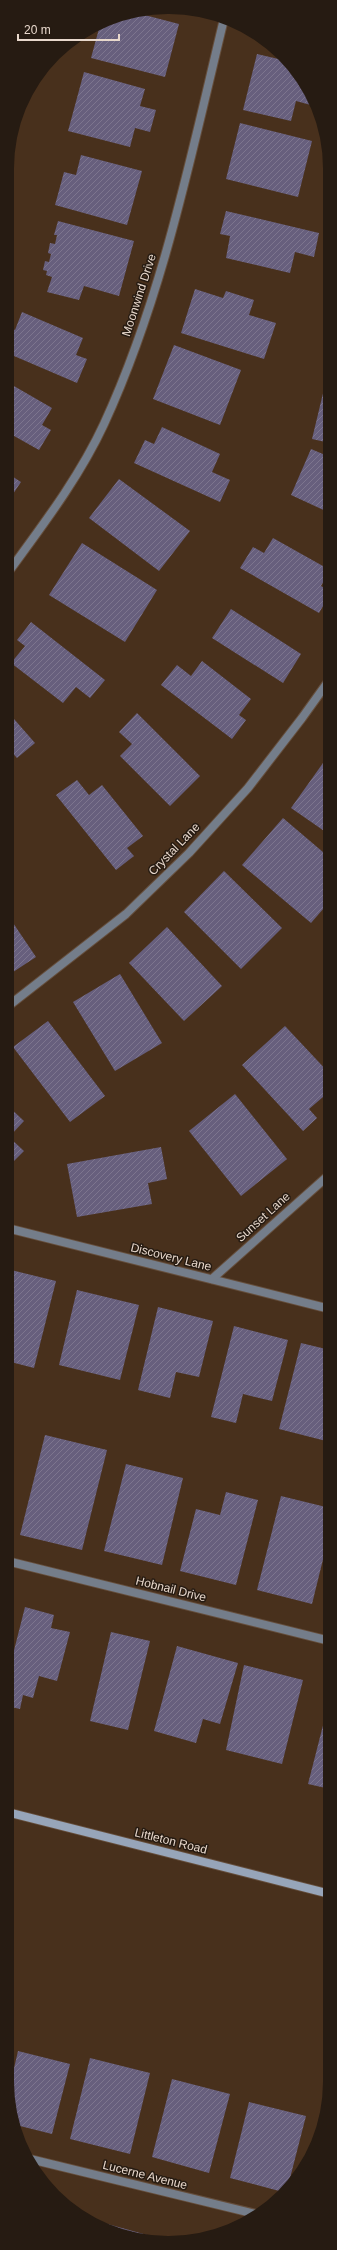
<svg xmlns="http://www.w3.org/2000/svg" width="337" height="2250" font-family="Helvetica,sans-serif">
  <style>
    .building { fill: url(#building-hatch) }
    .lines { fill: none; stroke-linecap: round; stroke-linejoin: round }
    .street-casing { stroke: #654e3c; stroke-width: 10 }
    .secondary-casing { stroke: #654e3c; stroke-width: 10 }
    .street { stroke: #747d8a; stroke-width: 8 }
    .secondary { stroke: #97a5b9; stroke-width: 8 }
    .labels { text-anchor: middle; stroke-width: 3; stroke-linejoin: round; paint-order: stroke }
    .street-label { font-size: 12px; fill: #e8d8cc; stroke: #261b12 }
  </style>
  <defs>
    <pattern id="building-hatch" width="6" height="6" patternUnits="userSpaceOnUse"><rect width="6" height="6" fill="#675f7d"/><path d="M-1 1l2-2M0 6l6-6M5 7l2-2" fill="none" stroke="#7d758e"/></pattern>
  </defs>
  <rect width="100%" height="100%" fill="#48301c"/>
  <!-- building -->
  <g class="building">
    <path d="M137 13 179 24 165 77 91 58 100 25 117 16Z"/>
    <path d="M257 54 287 61 318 107 296 101 291 121 243 110Z"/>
    <path d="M84 72 145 89 140 106 156 110 150 132 135 128 130 147 68 131Z"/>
    <path d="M240 123 312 141 298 197 226 179Z"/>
    <path d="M81 155 142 171 127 225 55 205 64 172 76 175Z"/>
    <path d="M226 211 319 233 314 257 295 252 290 273 226 258 230 236 220 234Z"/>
    <path d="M58 221 134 241 119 296 84 286 79 300 47 292 52 277 46 275 47 271 43 270 45 261 49 262 51 254 48 253 50 243 55 244 57 235H54Z"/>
    <path d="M195 289 223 298 226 291 254 300 249 315 276 323 264 359 181 333Z"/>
    <path d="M22 312 83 338 76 355 87 359 77 383 7 353V326L15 330Z"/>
    <path d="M174 345 241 370 220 425 153 399Z"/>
    <path d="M326 381 330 382V443L312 439Z"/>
    <path d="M7 382 52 408 42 425 51 430 39 450 7 432Z"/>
    <path d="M162 427 220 454 212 472 230 480 220 502 134 463 145 440 154 444Z"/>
    <path d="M311 449 330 457V513L291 495Z"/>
    <path d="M7 473 21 482 7 503Z"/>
    <path d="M119 479 190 531 159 571 89 518Z"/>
    <path d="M273 538 330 570 321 586 330 591V594L319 613 240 568 253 547 264 553Z"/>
    <path d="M82 543 157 590 125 642 49 595Z"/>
    <path d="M231 609 301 654 283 683 212 638Z"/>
    <path d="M31 622 105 680 90 698 76 687 63 703 11 663 25 646 17 640Z"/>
    <path d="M202 661 251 699 239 715 246 720 232 739 161 685 177 665 191 676Z"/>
    <path d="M7 711 35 743 17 758 7 747Z"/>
    <path d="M137 713 200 776 170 806 120 756 132 744 119 732Z"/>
    <path d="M328 756 330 757V835L291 808Z"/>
    <path d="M77 780 89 795 102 785 143 836 127 848 134 856 116 870 56 795Z"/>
    <path d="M283 818 330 858V901L311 923 242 865Z"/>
    <path d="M224 871 282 928 241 969 184 912Z"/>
    <path d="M7 914 36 957 7 976Z"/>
    <path d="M167 927 222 986 184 1021 129 963Z"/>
    <path d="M120 974 162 1043 115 1071 73 1002Z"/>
    <path d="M48 1021 105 1096 70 1122 13 1047Z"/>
    <path d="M285 1026 330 1074V1091L309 1109 317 1118 303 1131 242 1065Z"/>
    <path d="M235 1094 287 1159 241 1196 189 1131Z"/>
    <path d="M7 1105 24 1121 9 1137 24 1151 7 1168Z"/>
    <path d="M161 1147 167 1179 148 1183 152 1204 77 1217 67 1164Z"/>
    <path d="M7 1269 56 1281 34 1368 7 1361Z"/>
    <path d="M77 1290 139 1305 120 1380 59 1365Z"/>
    <path d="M158 1307 213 1321 199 1377 176 1372 170 1398 138 1390Z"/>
    <path d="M234 1326 288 1340 272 1401 243 1394 236 1423 211 1417Z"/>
    <path d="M301 1343 330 1350V1442L279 1429Z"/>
    <path d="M45 1435 107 1450 82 1550 20 1535Z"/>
    <path d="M126 1464 183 1478 162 1565 104 1551Z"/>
    <path d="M226 1492 258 1500 236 1585 180 1571 196 1509 220 1515Z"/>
    <path d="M281 1496 330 1508V1531L312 1604 257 1590Z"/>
    <path d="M329 1582H330V1608L323 1606Z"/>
    <path d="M25 1607 54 1615 51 1628 70 1632 57 1681 39 1676 33 1698 23 1695 20 1709 7 1706V1678Z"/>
    <path d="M111 1632 150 1641 128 1730 90 1721Z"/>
    <path d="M177 1646 238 1663 220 1724 203 1719 196 1743 154 1731Z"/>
    <path d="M244 1665 303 1680 282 1764 226 1750Z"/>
    <path d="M329 1702H330V1789L308 1784Z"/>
    <path d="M18 2051 70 2064 52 2134 16 2125 9 2090Z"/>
    <path d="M90 2058 150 2073 130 2154 70 2139Z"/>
    <path d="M172 2079 230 2094 209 2173 152 2157Z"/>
    <path d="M249 2102 306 2116 288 2186 283 2192 230 2178Z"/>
    <path d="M104 2223 158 2238 157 2242 102 2228Z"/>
  </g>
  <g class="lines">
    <defs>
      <g id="street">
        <path d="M7 574C42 526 79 478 104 424 163 296 191 155 224 19"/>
        <path d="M7 1007 126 914 189 853 248 788 302 718 330 679"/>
        <path d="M7 1228 330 1309"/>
        <path d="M212 1279 330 1174"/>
        <path d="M7 1561 330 1641"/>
        <path d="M30 2159 256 2214"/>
      </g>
      <path id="secondary" d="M7 1812 330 1894"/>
    </defs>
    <!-- street casing -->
    <use href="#street" class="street-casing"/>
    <!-- secondary casing -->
    <use href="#secondary" class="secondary-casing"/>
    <!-- street -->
    <use href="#street" class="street"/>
    <!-- secondary -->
    <use href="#secondary" class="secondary"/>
  </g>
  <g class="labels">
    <!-- street labels -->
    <g class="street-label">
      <text transform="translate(139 295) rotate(-72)" y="4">Moonwind Drive</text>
      <text transform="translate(174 849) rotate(-46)" y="4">Crystal Lane</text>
      <text transform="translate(263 1217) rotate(-42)" y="4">Sunset Lane</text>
      <text transform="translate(171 1257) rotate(14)" y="4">Discovery Lane</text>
      <text transform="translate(171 1589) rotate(14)" y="4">Hobnail Drive</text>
      <text transform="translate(171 1841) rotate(14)" y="4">Littleton Road</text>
      <text transform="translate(145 2175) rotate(14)" y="4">Lucerne Avenue</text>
    </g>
  </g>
  <!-- crop -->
  <path d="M0 0H337V2250H0ZM168 14H169A154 154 0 0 1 323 168V2082A154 154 0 0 1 169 2236H168A154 154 0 0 1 14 2082V168A154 154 0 0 1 168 14Z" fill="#261b12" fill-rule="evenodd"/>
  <!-- scale -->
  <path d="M18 34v6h101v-6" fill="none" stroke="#e8d8cc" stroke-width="2"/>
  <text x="24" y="34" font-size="12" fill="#e8d8cc" stroke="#261b12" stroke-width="3" paint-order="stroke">20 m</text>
</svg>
